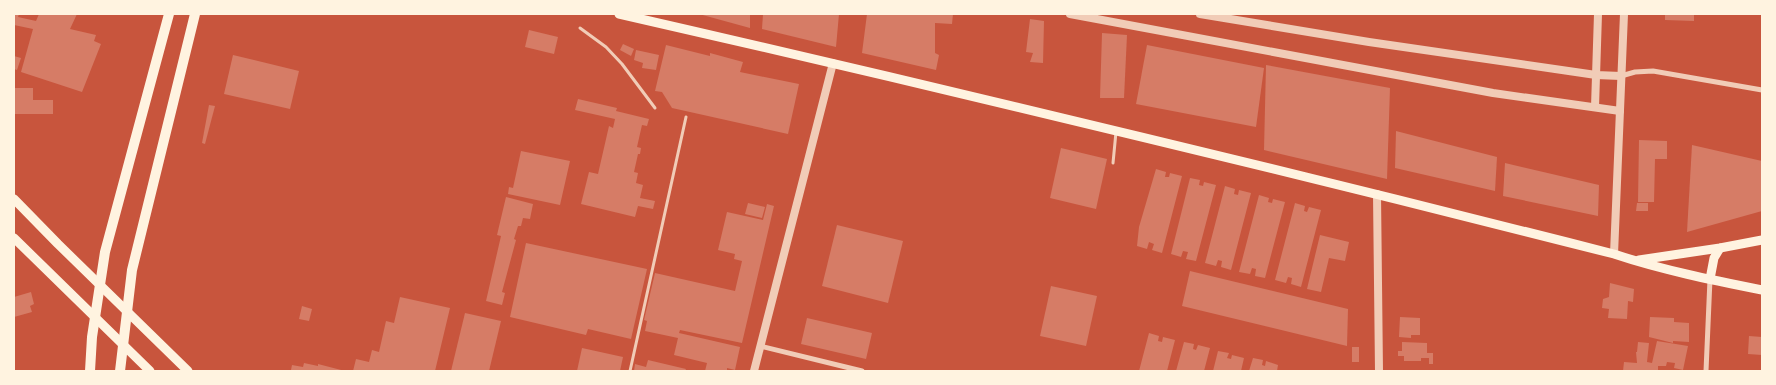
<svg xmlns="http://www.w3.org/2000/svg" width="1776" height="385" font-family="Rubik,sans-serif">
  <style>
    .building { fill: #d67c66 }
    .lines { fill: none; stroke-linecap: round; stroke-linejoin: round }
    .service { stroke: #f1ccb7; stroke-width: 3 }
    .minor { stroke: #f1ccb7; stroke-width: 5 }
    .tertiary { stroke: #f1ccb7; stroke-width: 8 }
    .secondary { stroke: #fff3e0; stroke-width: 9 }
    .trunk { stroke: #fff3e0; stroke-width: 10 }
  </style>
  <rect width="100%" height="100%" fill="#c8553d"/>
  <!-- building -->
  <g class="building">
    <path d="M14 14H19L18 17 36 21 39 14H77L70 29 96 35 94 41 101 44 82 92 21 72 33 29 14 25Z"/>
    <path d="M699 14H750V28Z"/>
    <path d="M763 14H839L836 47 762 29Z"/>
    <path d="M867 14H953L952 24 935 23V53L939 55 936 70 862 53Z"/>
    <path d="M1665 14H1694V21L1665 20Z"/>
    <path d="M1030 19 1044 21 1043 63 1030 62 1033 53 1026 52Z"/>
    <path d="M529 30 558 37 554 54 525 47Z"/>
    <path d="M1102 33 1127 35 1124 98H1100Z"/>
    <path d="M623 44 634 49 631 56 620 50Z"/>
    <path d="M666 45 710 56V53L743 62 740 72 799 84 788 134 672 108 662 92 655 91Z"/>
    <path d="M1147 45 1264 68 1256 127 1136 104Z"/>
    <path d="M636 50 659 55 656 70 642 68 643 63 634 60Z"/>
    <path d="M233 55 299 71 290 109 224 94Z"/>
    <path d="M14 56 21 58 17 70 14 69Z"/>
    <path d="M1266 65 1390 88 1387 179 1264 150Z"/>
    <path d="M14 88H33V100H53V114H14Z"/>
    <path d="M578 99 617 108 616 111 649 119 647 126 642 125 637 147 641 148 640 154H638L634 172 638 173 636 183 643 185 640 198 655 201 653 209 638 206 635 217 581 204 589 172 598 174 609 126 613 128 615 119 575 110Z"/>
    <path d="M209 105 215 106 205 144 202 143Z"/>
    <path d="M1396 131 1497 157 1495 191 1395 168Z"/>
    <path d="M1639 140 1667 141V159H1655L1654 202H1638Z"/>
    <path d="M1692 145 1762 161V211L1687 232Z"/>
    <path d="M1061 148 1107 159 1096 209 1050 198Z"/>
    <path d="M521 151 570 161 560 205 508 194 509 187 513 188Z"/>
    <path d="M1505 163 1599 185 1598 216 1503 196Z"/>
    <path d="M1156 169 1166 172 1165 177H1169L1170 173 1182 176 1162 253 1152 250 1154 244 1149 242 1147 249 1137 246 1139 227Z"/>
    <path d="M1190 178 1200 180 1199 185 1203 186 1204 182 1216 185 1196 261 1186 259 1188 252 1183 251 1181 257 1171 254Z"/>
    <path d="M1225 186 1235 189 1234 194 1238 195 1239 190 1251 193 1231 270 1221 267 1222 261 1218 260 1216 266 1205 263Z"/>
    <path d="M1259 195 1269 198 1268 202 1272 203 1273 199 1285 202 1265 278 1255 276 1256 269 1252 268 1250 274 1239 272Z"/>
    <path d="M506 197 533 204 530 219 523 218 521 226H518L514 239 516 240 502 292 505 293 502 305 486 301 501 236 497 235Z"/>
    <path d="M748 203 765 207 762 218 745 214Z"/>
    <path d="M1295 203 1305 206 1304 211 1307 212 1309 207 1321 210 1301 287 1291 284 1292 278 1288 277 1286 283 1275 280Z"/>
    <path d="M1637 203H1648V211H1636Z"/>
    <path d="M767 204 774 206 742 343 680 330 679 333 740 347 735 370 727 368V371H705L707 363 674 355 678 338 645 331 647 321 644 320 655 273 735 291 742 261 734 259 735 254 718 250 727 212 763 220Z"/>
    <path d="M837 225 903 241 888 303 822 286Z"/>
    <path d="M1320 235 1349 242 1345 261 1329 258 1321 292 1307 289Z"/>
    <path d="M526 243 647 269 631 339 588 329 586 335 510 317Z"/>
    <path d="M1190 271 1348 309 1347 346 1182 306Z"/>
    <path d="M1610 283 1634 289 1633 302 1628 301 1627 319 1608 318 1609 309 1602 308 1603 299 1609 297Z"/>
    <path d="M1051 286 1097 296 1086 346 1040 336Z"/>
    <path d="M31 292 34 304 30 306 32 312 14 317V297Z"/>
    <path d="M400 297 450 308 435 371H353L356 359 369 362 372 350 379 352 386 321 394 323Z"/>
    <path d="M302 306 312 309 309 321 299 319Z"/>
    <path d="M465 313 501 321 489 371H451Z"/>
    <path d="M1400 317 1420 318V335H1411V338L1399 337Z"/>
    <path d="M1650 317 1674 318V322L1689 323V342L1673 341V343L1649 337Z"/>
    <path d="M807 318 872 333 866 359 801 344Z"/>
    <path d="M1149 333 1159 336 1158 341 1162 342 1163 337 1175 340 1167 371H1139Z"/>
    <path d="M1749 336 1762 337V355L1748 354Z"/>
    <path d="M1657 341 1688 346 1683 370 1674 368 1675 363 1667 362 1666 366H1658V371H1623L1624 362 1637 363 1636 352H1637L1638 342 1649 343 1647 362 1652 363Z"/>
    <path d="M1184 342 1194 344 1193 349 1196 350 1198 345 1210 348 1204 371H1176Z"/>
    <path d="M1402 342 1427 343V353H1433V364H1429V358H1421V361H1404V356H1398V351H1402Z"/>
    <rect x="1352" y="347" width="7" height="15"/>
    <path d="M582 348 623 357 620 371H577Z"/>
    <path d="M1218 351 1229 353 1227 358 1231 359 1232 355 1244 358 1241 371H1213Z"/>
    <path d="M1253 358 1263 360 1262 365 1265 366 1266 361 1278 365 1277 371H1249Z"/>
    <path d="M648 360 686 369 685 371H634L635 364 646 367Z"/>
    <path d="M304 363 318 366V364L345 371H298L291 370 292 365 303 367Z"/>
  </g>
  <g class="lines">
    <!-- service -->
    <g class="service">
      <path d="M580 28 606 47 622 64 655 108"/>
      <path d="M1113 163 1116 132"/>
      <path d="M630 371 686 117"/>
    </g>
    <!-- minor -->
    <g class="minor">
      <path d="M1621 76 1635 72 1653 71 1762 90"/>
      <path d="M760 346 862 371"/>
      <path d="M1706 371 1710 279"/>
    </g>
    <!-- tertiary -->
    <g class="tertiary">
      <path d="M1070 14 1493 93 1620 111"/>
      <path d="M1200 14 1369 42 1596 75 1621 76"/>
      <path d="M1595 107 1598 14"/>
      <path d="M1377 194 1379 371"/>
      <path d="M1614 254 1624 14"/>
      <path d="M754 371 833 63"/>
    </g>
    <!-- secondary -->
    <g class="secondary">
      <path d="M619 14C951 90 1283 170 1614 254 1662 270 1712 280 1762 290"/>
      <path d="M14 199 58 244 188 371"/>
      <path d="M14 238 150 371"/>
      <path d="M1639 260 1720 248 1762 240"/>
      <path d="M1710 279 1714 258 1720 248"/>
    </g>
    <!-- trunk -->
    <g class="trunk">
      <path d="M90 371 92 337 105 252 169 14"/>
      <path d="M120 371 132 270 195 14"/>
    </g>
  </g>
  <!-- border -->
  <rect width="1776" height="385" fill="none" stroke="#fff3e0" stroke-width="30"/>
</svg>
